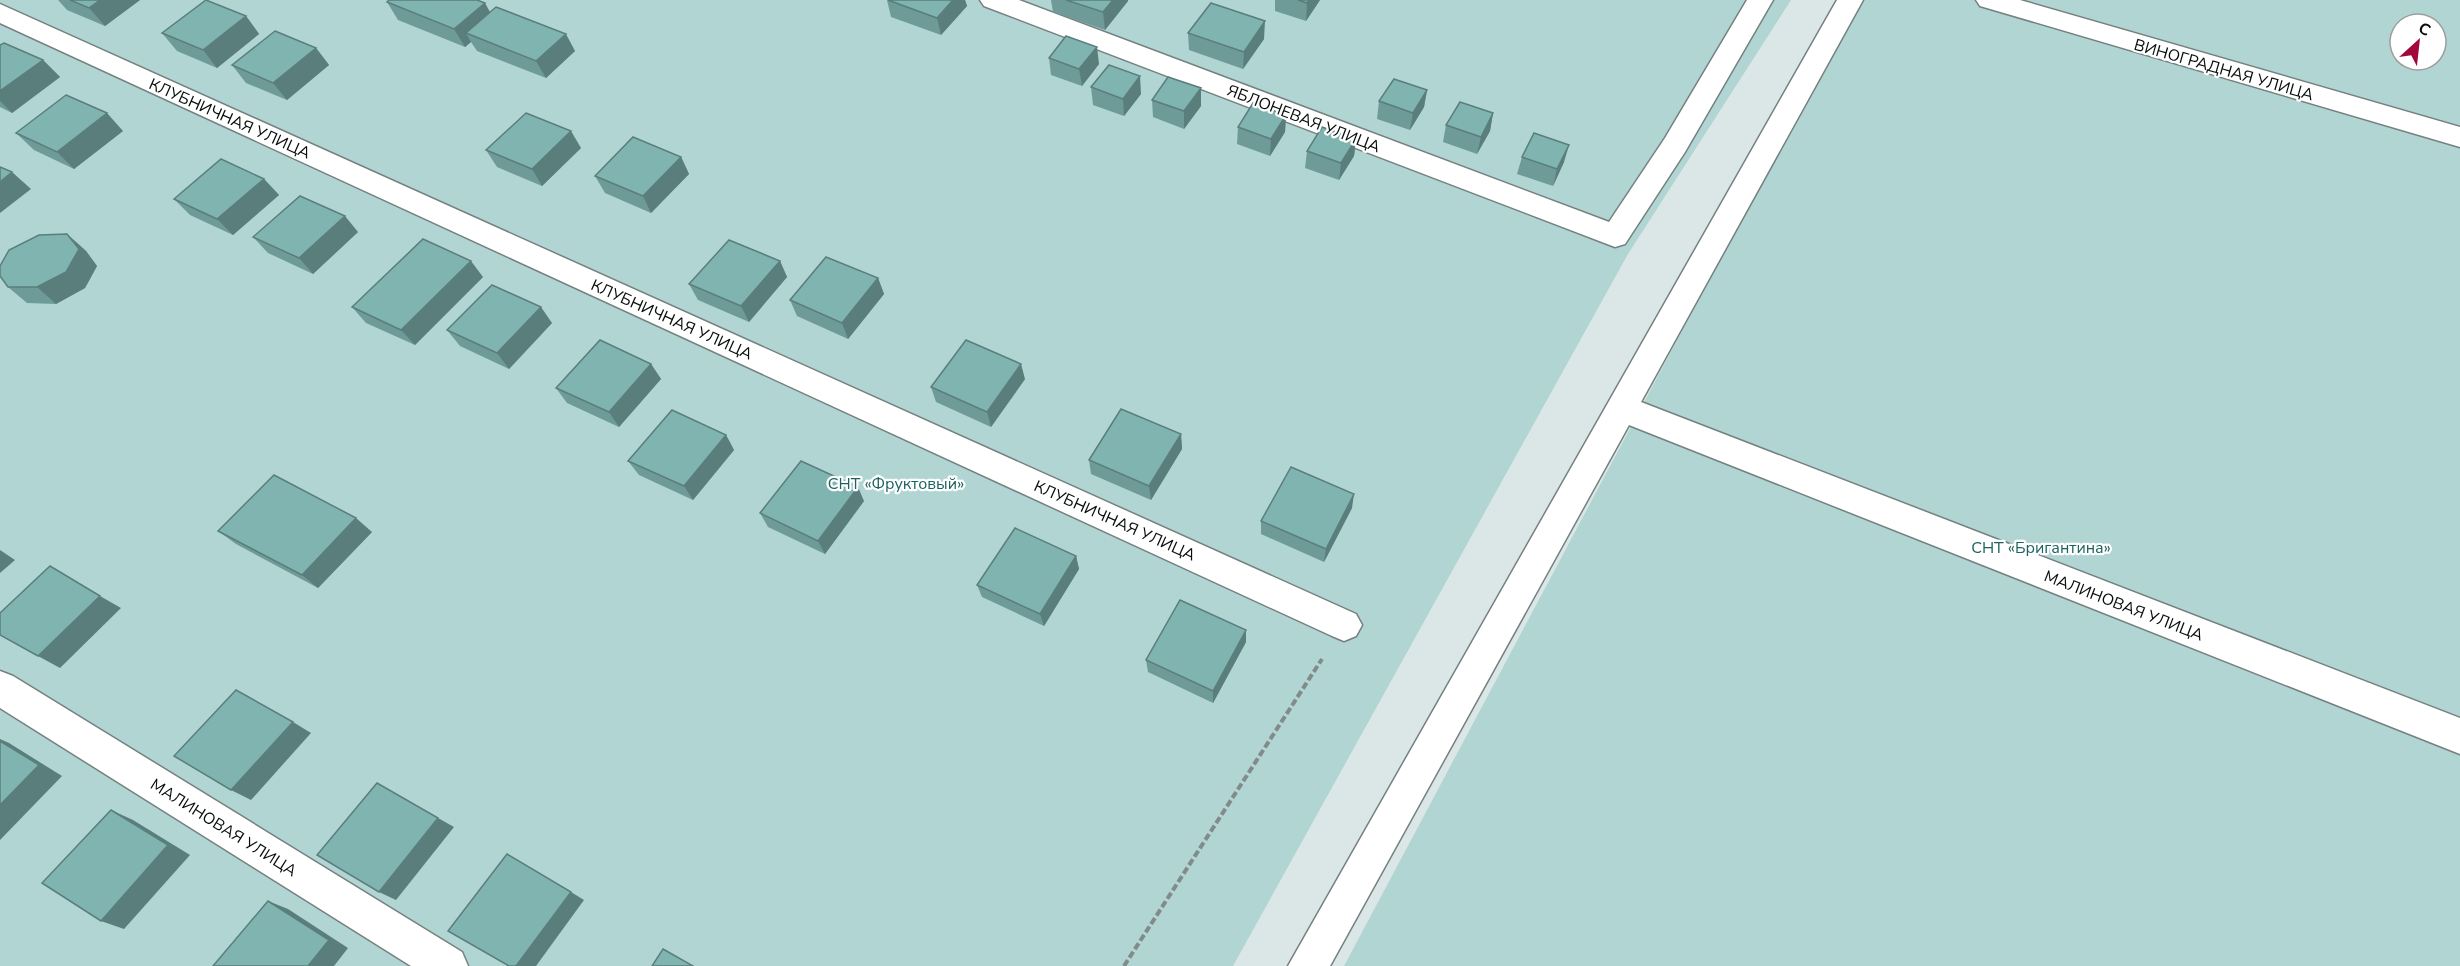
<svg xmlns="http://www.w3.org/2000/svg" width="2460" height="966" font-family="'Nunito Sans',sans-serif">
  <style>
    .green { fill: #b1d5d3; fill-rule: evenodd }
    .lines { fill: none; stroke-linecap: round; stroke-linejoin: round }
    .minor-casing { stroke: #758180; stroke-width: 3 }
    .path { stroke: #818b8a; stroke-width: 4; stroke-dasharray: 7 3; stroke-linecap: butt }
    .minor { fill: #fff; fill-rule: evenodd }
    .wall { fill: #6e9b98 }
    .shaded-wall { fill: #5a7e7c }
    .building { fill: #80b4b1; stroke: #5a7e7c; stroke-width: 1.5 }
    .labels { text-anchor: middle; stroke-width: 4.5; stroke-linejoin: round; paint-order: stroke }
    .street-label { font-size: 16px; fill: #080d0c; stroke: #fff }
    .park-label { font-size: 16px; fill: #1c6360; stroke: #fff }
  </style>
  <rect width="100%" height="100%" fill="#dae7e6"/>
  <!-- green -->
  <g class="green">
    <path d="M0 0H1791L1628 254 1233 966H0Z"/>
    <path d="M1858 0H2460V966H1344ZM2400 24H2436V60H2400Z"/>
  </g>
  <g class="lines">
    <defs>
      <g id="minor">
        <path d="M980 0H1019L1609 222 1665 138 1747 0H1773L1685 152 1625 244 1615 247 984 6Z"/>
        <path d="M1837 0H1863L1641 402 2460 718V754L1629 425 1330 966H1288Z"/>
        <path d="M1976 0H2020L2460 127V147L1980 6Z"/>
        <path d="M0 4 1356 614 1362 625 1356 636 1344 641 1332 636 0 23Z"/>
        <path d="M0 671 13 676 462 952 468 966H411L0 708Z"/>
      </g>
    </defs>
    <!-- minor casing -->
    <use href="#minor" class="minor-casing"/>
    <!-- path -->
    <path class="path" d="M1124 966 1322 659"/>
    <!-- minor -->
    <use href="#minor" class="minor"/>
  </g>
  <!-- wall -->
  <g class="wall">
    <path d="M58 0H140L105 26 67 10Z"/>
    <path d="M887 0H965L967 6 941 35 891 17Z"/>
    <path d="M1051 0H1128V1L1105 30 1053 12Z"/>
    <path d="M1275 0H1320L1306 21 1275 11Z"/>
    <path d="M387 2 490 12 575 51 546 78 477 51 471 42 465 47 398 20Z"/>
    <path d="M246 16 259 34 217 68 177 51 162 33Z"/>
    <path d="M1188 33 1264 39 1243 69 1189 50Z"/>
    <path d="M0 45 43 60 60 77 12 113 0 107Z"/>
    <path d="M316 48 329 65 287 100 246 83 232 65Z"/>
    <path d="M1049 58 1099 64 1082 86 1051 75Z"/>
    <path d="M1091 87 1141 94 1124 116 1093 105Z"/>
    <path d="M1427 90 1424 107 1410 130 1377 119 1379 101Z"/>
    <path d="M1152 100 1201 106 1184 129 1153 117Z"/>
    <path d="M1493 113 1490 131 1477 154 1443 142 1446 125Z"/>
    <path d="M1286 115 1285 132 1270 156 1237 144 1238 127Z"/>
    <path d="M123 131 74 169 34 150 16 133Z"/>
    <path d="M1356 139 1354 156 1339 180 1305 168 1307 151Z"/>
    <path d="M581 148 542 186 497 167 486 150Z"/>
    <path d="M681 157 689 174 651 213 605 193 595 176Z"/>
    <path d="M1522 157 1564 162 1553 186 1517 174Z"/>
    <path d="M264 179 279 195 233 235 190 215 174 199Z"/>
    <path d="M358 232 313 274 268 253 253 237Z"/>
    <path d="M67 234 86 251 97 266 85 288 56 304 27 303 8 287Z"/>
    <path d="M780 261 787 277 749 322 698 300 689 284Z"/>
    <path d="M483 277 415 345 366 323 352 307Z"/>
    <path d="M878 278 884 294 848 339 797 316 790 300Z"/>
    <path d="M552 323 509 369 460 346 447 330Z"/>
    <path d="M651 364 661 379 619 427 567 403 556 388Z"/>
    <path d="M1025 379 991 427 936 402 931 387Z"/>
    <path d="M1181 434 1182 449 1151 500 1091 474 1089 460Z"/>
    <path d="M726 435 734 450 693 500 639 475 628 461Z"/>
    <path d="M864 501 825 554 768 527 760 513Z"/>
    <path d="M1352 508 1324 562 1261 534V521Z"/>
    <path d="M218 531 372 532 318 588 236 544Z"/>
    <path d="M1076 556 1079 569 1044 626 982 597 977 585Z"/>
    <path d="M1246 630V642L1213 703 1148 672 1146 660Z"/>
  </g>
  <!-- shaded-wall -->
  <g class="shaded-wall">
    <path d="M100 0H140L105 26 89 8Z"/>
    <path d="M953 0H965L967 6 941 35 937 18Z"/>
    <path d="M1113 0H1128V1L1105 30 1103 12Z"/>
    <path d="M1309 0H1320L1306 21 1307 3Z"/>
    <path d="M485 3 495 21 466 33 471 42 465 47 454 29Z"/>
    <path d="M246 16 259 34 217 68 203 50Z"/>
    <path d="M1265 21 1264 39 1243 69 1244 52Z"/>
    <path d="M566 34 575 51 546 78 536 61Z"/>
    <path d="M1097 47 1099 64 1082 86 1079 69Z"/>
    <path d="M316 48 329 65 287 100 273 83Z"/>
    <path d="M43 60 60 77 12 113 0 101V91Z"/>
    <path d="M1140 76 1141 94 1124 116 1123 99Z"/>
    <path d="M1201 88V106L1184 129V111Z"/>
    <path d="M1427 90 1424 107 1410 130 1413 113Z"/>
    <path d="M107 113 123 131 74 169 57 152Z"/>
    <path d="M1493 113 1490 131 1477 154 1481 137Z"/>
    <path d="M1286 115 1285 132 1270 156 1271 139Z"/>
    <path d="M571 131 581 148 542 186 532 169Z"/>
    <path d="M1356 139 1354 156 1339 180 1341 163Z"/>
    <path d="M1569 145 1564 162 1553 186 1557 169Z"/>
    <path d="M681 157 689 174 651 213 643 196Z"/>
    <path d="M12 172 31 189 0 213V182Z"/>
    <path d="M264 179 279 195 233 235 217 219Z"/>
    <path d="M345 216 358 232 313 274 299 258Z"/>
    <path d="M67 234 86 251 97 266 85 288 56 304 37 287Z"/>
    <path d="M471 261 483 277 415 345 401 330Z"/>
    <path d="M780 261 787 277 749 322 741 306Z"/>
    <path d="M878 278 884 294 848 339 842 323Z"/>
    <path d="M541 307 552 323 509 369 497 353Z"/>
    <path d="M651 364 661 379 619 427 609 412Z"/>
    <path d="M1021 364 1025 379 991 427 987 412Z"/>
    <path d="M1181 434 1182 449 1151 500 1149 486Z"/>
    <path d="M726 435 734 450 693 500 684 486Z"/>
    <path d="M858 487 864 501 825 554 818 541Z"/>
    <path d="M1354 494 1352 508 1324 562 1326 549Z"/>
    <path d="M356 518 372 532 318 588 302 575Z"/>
    <path d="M0 550 15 560 0 573Z"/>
    <path d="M1076 556 1079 569 1044 626 1040 614Z"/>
    <path d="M100 596 121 608 60 668 38 656Z"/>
    <path d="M1246 630V642L1213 703V691Z"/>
    <path d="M293 722 311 733 251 800 231 790Z"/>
    <path d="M0 739 9 743 62 776 0 840Z"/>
    <path d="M111 810 133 820 190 855 124 929 101 921Z"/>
    <path d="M438 818 454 827 396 900 379 892Z"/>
    <path d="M571 892 584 900 536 966H516Z"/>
    <path d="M268 901 288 909 348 948 334 966H308Z"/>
  </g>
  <!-- building -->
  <g class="building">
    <path d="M70 0H100L89 8Z"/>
    <path d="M206 0 246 16 203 50 162 33Z"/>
    <path d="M389 0H477L485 3 454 29 387 2Z"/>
    <path d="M888 0H953L937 18Z"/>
    <path d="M1066 0H1113L1103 12Z"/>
    <path d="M1298 0H1309L1307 3Z"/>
    <path d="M1211 3 1265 21 1244 52 1188 33Z"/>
    <path d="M496 7 566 34 536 61 466 33Z"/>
    <path d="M275 31 316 48 273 83 232 65Z"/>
    <path d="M1066 36 1097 47 1079 69 1049 58Z"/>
    <path d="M4 43 43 60 0 91V45Z"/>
    <path d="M1109 65 1140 76 1123 99 1091 87Z"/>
    <path d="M1168 77 1201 88 1184 111 1152 100Z"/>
    <path d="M1394 79 1427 90 1413 113 1379 101Z"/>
    <path d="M66 95 107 113 57 152 16 133Z"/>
    <path d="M1460 102 1493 113 1481 137 1446 125Z"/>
    <path d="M1253 103 1286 115 1271 139 1238 127Z"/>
    <path d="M526 113 571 131 532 169 486 150Z"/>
    <path d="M1322 127 1356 139 1341 163 1307 151Z"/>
    <path d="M1534 133 1569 145 1557 169 1522 157Z"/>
    <path d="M633 137 681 157 643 196 595 176Z"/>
    <path d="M221 159 264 179 217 219 174 199Z"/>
    <path d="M0 167 12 172 0 182Z"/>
    <path d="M300 196 345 216 299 258 253 237Z"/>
    <path d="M67 234 79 249 66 272 37 287H8L0 276V266L9 250 39 235Z"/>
    <path d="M423 239 471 261 401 330 352 307Z"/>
    <path d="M729 240 780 261 741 306 689 284Z"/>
    <path d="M826 257 878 278 842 323 790 300Z"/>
    <path d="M492 285 541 307 497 353 447 330Z"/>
    <path d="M600 340 651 364 609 412 556 388Z"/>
    <path d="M966 340 1021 364 987 412 931 387Z"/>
    <path d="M1121 409 1181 434 1149 486 1089 460Z"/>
    <path d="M672 410 726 435 684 486 628 461Z"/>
    <path d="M801 461 858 487 818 541 760 513Z"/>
    <path d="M1291 467 1354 494 1326 549 1261 521Z"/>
    <path d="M274 475 356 518 302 575 218 531Z"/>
    <path d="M1015 528 1076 556 1040 614 977 585Z"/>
    <path d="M50 566 100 596 38 656 0 635V613Z"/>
    <path d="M1180 600 1246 630 1213 691 1146 660Z"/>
    <path d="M236 690 293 722 231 790 174 756Z"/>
    <path d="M0 741 39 765 0 805Z"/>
    <path d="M377 783 438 818 379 892 317 855Z"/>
    <path d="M111 810 168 845 101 921 42 883Z"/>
    <path d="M507 854 571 892 516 966H509L448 931Z"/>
    <path d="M268 901 329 940 308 966H213Z"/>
    <path d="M663 949 693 966H652Z"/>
  </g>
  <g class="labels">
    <!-- street labels -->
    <g class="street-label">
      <text transform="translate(2224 69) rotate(16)" y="6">ВИНОГРАДНАЯ УЛИЦА</text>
      <text transform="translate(230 118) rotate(24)" y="6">КЛУБНИЧНАЯ УЛИЦА</text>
      <text transform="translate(1304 118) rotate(21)" y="6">ЯБЛОНЕВАЯ УЛИЦА</text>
      <text transform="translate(672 319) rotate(24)" y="6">КЛУБНИЧНАЯ УЛИЦА</text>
      <text transform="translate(1115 520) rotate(24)" y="6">КЛУБНИЧНАЯ УЛИЦА</text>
      <text transform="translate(2124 605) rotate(21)" y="6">МАЛИНОВАЯ УЛИЦА</text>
      <text transform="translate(224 827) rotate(32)" y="6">МАЛИНОВАЯ УЛИЦА</text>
    </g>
    <!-- park labels -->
    <g class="park-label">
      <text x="896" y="489">СНТ «Фруктовый»</text>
      <text x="2041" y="553">СНТ «Бригантина»</text>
    </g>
  </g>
  <!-- north arrow -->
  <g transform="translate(2418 42) rotate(27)"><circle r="28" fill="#ffffff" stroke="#9c9e9e" stroke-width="1.5"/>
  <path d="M0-4.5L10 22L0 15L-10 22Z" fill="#a3063d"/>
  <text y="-9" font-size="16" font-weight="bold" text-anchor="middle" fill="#080d0c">С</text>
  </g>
</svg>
